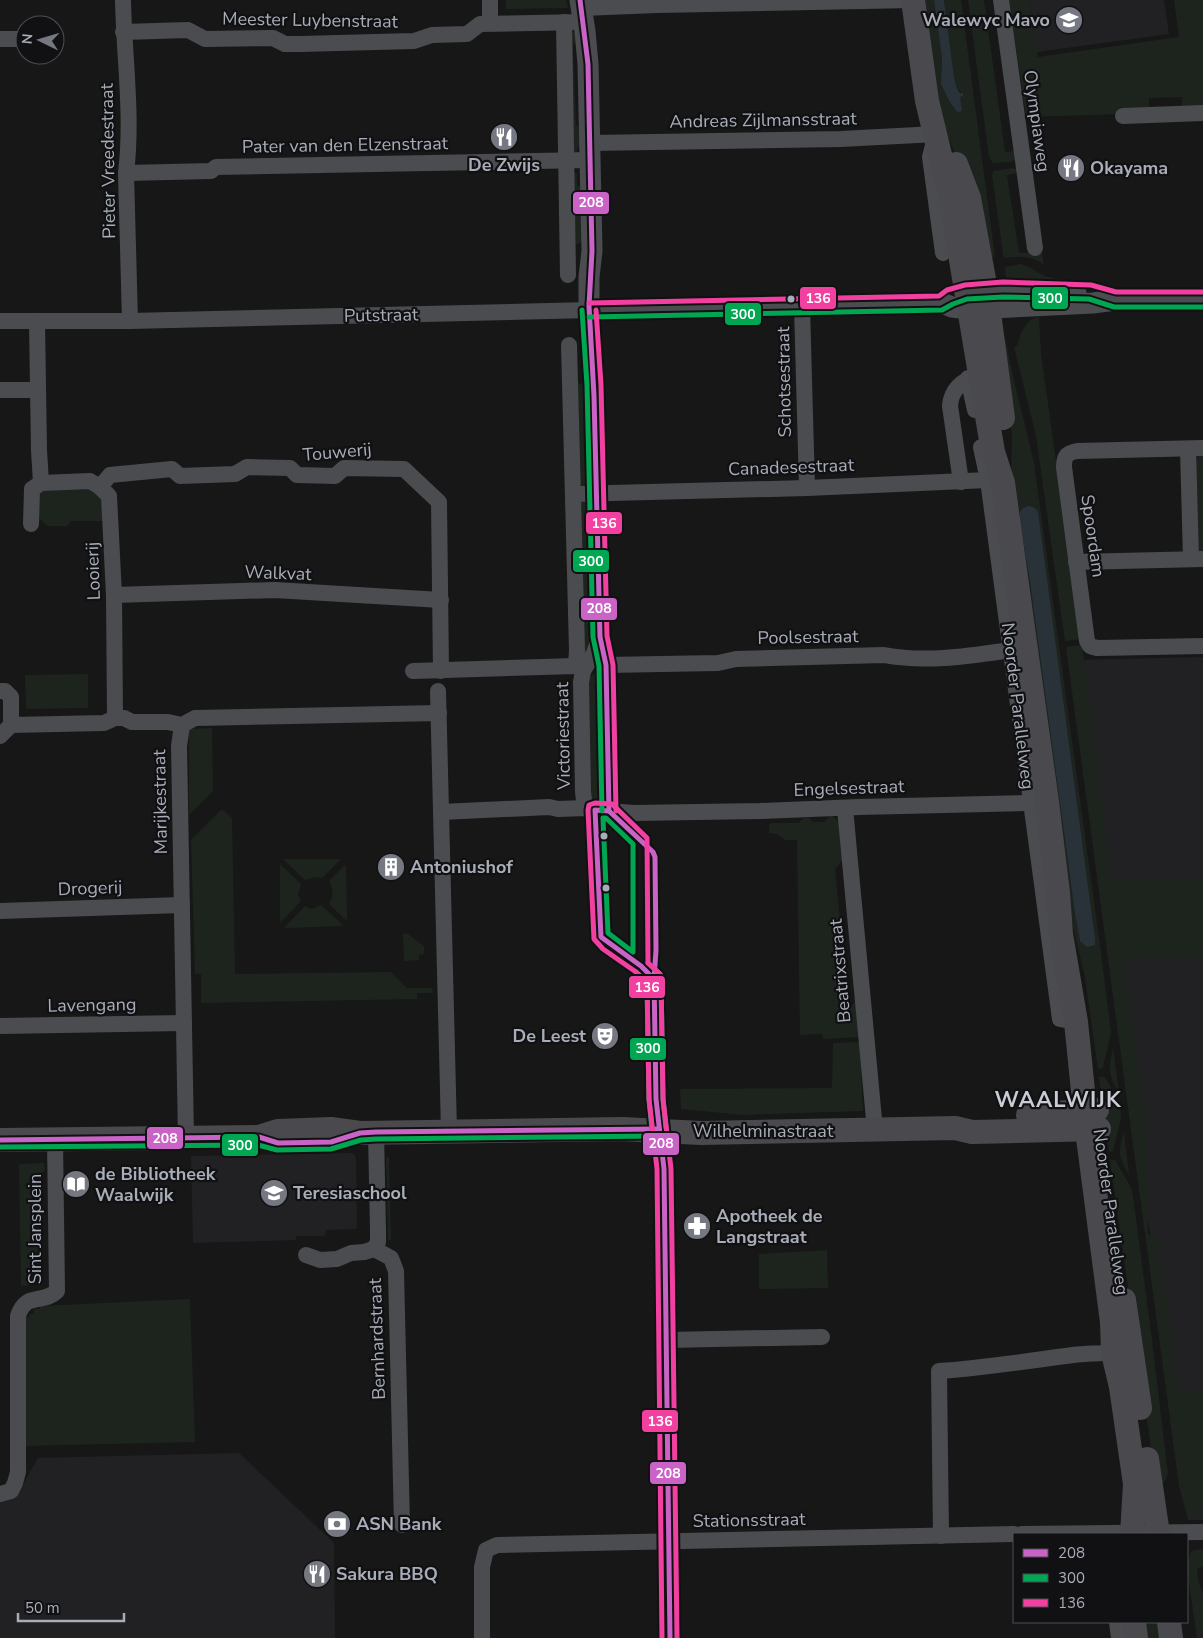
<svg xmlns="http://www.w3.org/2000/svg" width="1203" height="1638" font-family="'Nunito Sans',sans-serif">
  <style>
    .built { fill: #212123 }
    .green { fill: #1d241e; fill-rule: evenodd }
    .water { fill: #2a3239 }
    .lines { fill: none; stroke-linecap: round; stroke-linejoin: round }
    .minor { stroke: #4b4c50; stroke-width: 16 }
    .tertiary { stroke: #4b4c50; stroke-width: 21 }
    .secondary { stroke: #4a4a4e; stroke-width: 24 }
    .bus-1-casing { stroke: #111113; stroke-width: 9 }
    .bus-2-casing { stroke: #111113; stroke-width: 9 }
    .bus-3-casing { stroke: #111113; stroke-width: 9 }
    .bus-1 { stroke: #c963c6; stroke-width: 5 }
    .bus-2 { stroke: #00a651; stroke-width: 5 }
    .bus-3 { stroke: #f240a1; stroke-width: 5 }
    .bus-dot { fill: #a8adb8; stroke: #111113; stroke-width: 2 }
    .labels { text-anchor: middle; stroke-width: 4.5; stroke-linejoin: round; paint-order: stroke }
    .street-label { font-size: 18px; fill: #a8adb8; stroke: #111113 }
    .poi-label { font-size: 18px; font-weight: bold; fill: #a8adb8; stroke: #111113; text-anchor: start }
    .district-label { font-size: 22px; font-weight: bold; letter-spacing: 1px; fill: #c9ccd4; stroke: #111113 }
    .line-badge { stroke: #111113; stroke-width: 2 }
    .badge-label { font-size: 14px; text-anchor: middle; font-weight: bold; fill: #fff }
  </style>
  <rect width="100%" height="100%" fill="#171717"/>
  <!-- built -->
  <g class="built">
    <path d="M1030 0H1164L1169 34 1037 52Z"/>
    <path d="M1203 657V1520H1188L1074 660Z"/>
    <path d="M352 1153 354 1154 356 1158 357 1229 326 1230 325 1236H296V1240L193 1243 191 1156Z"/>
    <path d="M239 1453 334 1543 335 1638H0V1500L22 1486 38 1458Z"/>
  </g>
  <!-- green -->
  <g class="green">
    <path d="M506 0H566L568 8 506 9Z"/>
    <path d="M922 0H934L942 59 941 84 949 101 957 112 960 97 962 93 957 89 954 77 944 0H961L995 257 985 259 972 195 942 122Z"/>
    <path d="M968 0H984L1005 152 1016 151 1015 159 1011 162 995 163H993L989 157Z"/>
    <path d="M1009 0H1030L1038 57 1179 37 1174 0H1203V106L1182 107V97L1149 98V109L1125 114 1026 117Z"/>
    <path d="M568 32H577L578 39 573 46 576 125 582 131 581 148 577 147V152H570Z"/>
    <path d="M1013 168 1017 170V173L1007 175 1019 253H1042L1044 265C1031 255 1019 256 1004 258L1003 254 992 175 994 171Z"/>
    <path d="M570 173H577V186H581L583 239C581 243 579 245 574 244Z"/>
    <path d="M1021 264 1031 268 1044 276 1072 282 1006 280 1005 267Z"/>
    <path d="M1039 317 1041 354 1081 639 1065 641 1036 436 1014 347 1017 346C1021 334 1024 320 1039 317Z"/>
    <path d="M1000 341H1006C1013 382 1025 422 1034 463L1102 960 1111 1032 1103 1068 1098 1069 1085 978 1070 914 1011 487 1012 435ZM1037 512 1071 762 1068 860 1030 582 1020 522Z"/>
    <path d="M578 383 584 386 587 389 589 480 586 484 582 485 578 484Z"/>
    <path d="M1203 454V553L1198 550 1194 460Z"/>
    <path d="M90 487 104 500V518L102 521H71L67 526H47L39 518V491Z"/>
    <path d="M580 498 588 500 589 503 593 642 582 655Z"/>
    <path d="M1082 645 1111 878 1203 879V957H1123L1147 1132 1148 1234 1158 1240 1161 1292 1167 1293 1178 1391H1203V1517L1187 1515 1179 1486 1066 647Z"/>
    <path d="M88 674V708L26 709 25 675Z"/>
    <path d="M596 674 599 675 602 683 596 687 598 785 604 789 602 799 596 801 590 798 586 685 590 676Z"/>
    <path d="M212 728 213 791 189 815V729Z"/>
    <path d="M222 809 232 818 235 974 391 972 407 988H432L433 993H417V999L201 1003V974H195L191 840Z"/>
    <path d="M831 815 842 824 843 834 840 839 841 853 844 855V858L835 869 848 1006 850 1007 857 1000 862 1037 823 1039 822 1034 800 1035 797 840H785L778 834 769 833V825L771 823H799L804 818H809L813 822H824Z"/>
    <path d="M283 859H341L322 878 314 877 305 880Z"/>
    <path d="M280 864 301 884 298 895 301 901 280 923Z"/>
    <path d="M346 864 347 921 329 904C334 896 333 889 329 881Z"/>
    <path d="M321 905 344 926 284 928 305 906 312 909Z"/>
    <path d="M403 934H408L424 946V954L419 955V960L404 961Z"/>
    <path d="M860 1042 863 1111 743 1115 681 1109 680 1089 832 1088 833 1043Z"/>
    <path d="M1113 1048 1119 1092C1107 1075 1109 1067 1113 1048Z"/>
    <path d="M1099 1077H1105L1120 1104 1121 1118 1113 1151 1109 1152Z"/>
    <path d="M1124 1131 1129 1175C1118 1156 1118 1153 1124 1131Z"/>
    <path d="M386 1157H389L391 1240H388Z"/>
    <path d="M1110 1160H1115L1132 1189 1152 1340 1168 1474 1163 1484 1159 1485 1154 1468Z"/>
    <path d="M44 1163 45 1170 40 1175V1206L39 1210 40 1280H31V1285L21 1286 19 1164Z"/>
    <path d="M827 1250 828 1288 759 1289V1254Z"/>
    <path d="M190 1299 195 1442 23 1446V1322H26V1317H29L30 1314H34V1309H40V1306Z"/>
    <path d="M1203 1549V1567L1198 1568C1195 1579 1202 1586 1203 1596 1203 1610 1203 1624 1203 1638H1197L1188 1576 1187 1564 1191 1551Z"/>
    <path d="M1137 1622H1160L1162 1638H1139Z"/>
  </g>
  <!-- water -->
  <g class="water">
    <path d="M934 0H944L954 77 957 89 960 93H963V96L960 97 962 111 957 112 949 101 941 84 942 59Z"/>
    <path d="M1029 506 1035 508 1038 512 1095 939V945L1087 947 1080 941 1075 913 1030 582 1020 522V512L1023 508Z"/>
  </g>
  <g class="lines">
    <!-- minor -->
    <g class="minor">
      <path d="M123 0C124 57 133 116 126 173L130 321"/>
      <path d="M490 0V23"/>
      <path d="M1001 0 1035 248"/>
      <path d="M582 8 657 5 913 0"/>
      <path d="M564 22 568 275"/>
      <path d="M123 32 188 30 205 39 273 38 285 44H300L414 41 432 35 467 34 480 24 584 22"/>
      <path d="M0 39H25"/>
      <path d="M1123 116 1203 113"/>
      <path d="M590 143 841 139 936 134 930 157 943 253"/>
      <path d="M126 173 211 171 216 167 590 160"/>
      <path d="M802 306 807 488"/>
      <path d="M0 321H130L589 310 594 385 600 637 606 665 609 811"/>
      <path d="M37 322 39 450 41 483 90 481 100 487 109 496 114 595 115 718"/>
      <path d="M569 345 577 650 576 666"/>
      <path d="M968 378 975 410"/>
      <path d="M0 390H38"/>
      <path d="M981 447 988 480 1060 1019 1076 1022"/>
      <path d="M1203 448 1077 451C1066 453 1064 457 1064 467L1087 641 1090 646 1097 648 1203 646"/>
      <path d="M1188 449 1191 559"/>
      <path d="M961 482 950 406C951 390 962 380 977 376"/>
      <path d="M100 487 110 475 172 469 180 476 235 474 247 467 290 468 297 475 335 476 344 468 404 469 439 502 441 671"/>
      <path d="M573 494 807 488 988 480"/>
      <path d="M31 524 32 489 41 483"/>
      <path d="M1076 562 1203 559"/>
      <path d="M114 595 275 590 441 600"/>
      <path d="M606 665 718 663 736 659 884 655C926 663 969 656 1011 650"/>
      <path d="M413 671 576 666 583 671"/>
      <path d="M0 691H5L11 697V725"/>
      <path d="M438 691 449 1131"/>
      <path d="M182 725 179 746 186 1138"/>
      <path d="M182 725 195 718 439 713"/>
      <path d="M0 736 11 725 104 723 115 718H124L132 722H168L182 725"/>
      <path d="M585 808 583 792 581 682 583 671 594 653 600 637"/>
      <path d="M845 808 875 1130"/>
      <path d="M441 812 549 807 558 809 585 808 595 810 634 813 760 811 859 807 1030 803"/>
      <path d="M0 911 182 905"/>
      <path d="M0 1026 184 1023"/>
      <path d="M659 1129 664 1169 670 1638"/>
      <path d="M374 1249 391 1258 396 1271 402 1525"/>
      <path d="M374 1249 378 1242V1231L376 1132"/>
      <path d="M306 1255 320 1260 337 1259 351 1253 364 1252 374 1249"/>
      <path d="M667 1340 822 1337"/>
      <path d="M0 1494 11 1491 15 1483 18 1472V1316C26 1291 43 1305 57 1291L55 1140"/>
      <path d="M1022 1534 1203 1532"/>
      <path d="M941 1536 939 1371C983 1368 1028 1361 1073 1355 1089 1353 1106 1354 1122 1351"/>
      <path d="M1117 1622 1119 1638"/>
      <path d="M482 1638V1567L486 1550 497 1545 1014 1534"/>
    </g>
    <!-- tertiary -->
    <g class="tertiary">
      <path d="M580 0 585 31 588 64 592 251 589 277V310L942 303 952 307 969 309 1093 303 1115 300 1203 299"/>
      <path d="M969 292 1003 289 1076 292"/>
    </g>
    <!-- secondary -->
    <g class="secondary">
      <path d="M913 0 927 101 951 200 993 452 1003 483 1047 802 1058 893 1061 934 1076 1022 1087 1130 1112 1322 1113 1353 1121 1387 1135 1484 1132 1534"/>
      <path d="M956 164 969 198 986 290 1003 418"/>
      <path d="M1028 1115 1097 1110"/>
      <path d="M259 1137 278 1131 331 1129 360 1133 622 1129 701 1133 955 1128 972 1132 1099 1129"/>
      <path d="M0 1140 259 1137 273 1141"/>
      <path d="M1124 1300 1140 1408"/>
      <path d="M1147 1459 1158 1534"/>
      <path d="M1134 1622 1136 1638"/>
      <path d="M1169 1622 1171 1638"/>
    </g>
    <defs>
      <g id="bus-1">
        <path d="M580 0 588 64 592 251 589 306 594 396 600 637 606 665 609 811"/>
        <path d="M595 810 609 811 653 852 655 857 656 950 654 979 641 966 601 937Z"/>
        <path d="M654 979 656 1099 664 1169 670 1638"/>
        <path d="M0 1140 259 1137 278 1143 331 1142 360 1133 376 1132 659 1129"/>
      </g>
      <g id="bus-2">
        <path d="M582 310 587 385 593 637 599 666 602 811"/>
        <path d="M589 317 942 310 953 304 967 299 1003 297 1089 299 1114 307H1203"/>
        <path d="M603 818H606L633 844V952L608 933Z"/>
        <path d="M648 963 660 974 661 978 663 1099 666 1128"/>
        <path d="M636 972 647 982 649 1099 652 1130"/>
        <path d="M0 1147 258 1145 277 1150 331 1149 361 1140 376 1139 659 1136"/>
      </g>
      <g id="bus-3">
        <path d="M589 303 939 296 947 290 965 285 1003 282 1091 285 1116 292H1203"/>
        <path d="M596 310 601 385 607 636 613 665 616 811"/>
        <path d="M662 1638 657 1169 649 1099 647 982 636 972 603 949 594 939 588 810 589 805 595 803 612 804 647 838 648 963 660 974 661 978 663 1099 671 1169 677 1638"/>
      </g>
    </defs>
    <!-- bus-1 casing -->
    <use href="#bus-1" class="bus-1-casing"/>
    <!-- bus-2 casing -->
    <use href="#bus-2" class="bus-2-casing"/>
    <!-- bus-3 casing -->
    <use href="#bus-3" class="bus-3-casing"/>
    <!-- bus-1 -->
    <use href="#bus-1" class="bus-1"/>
    <!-- bus-2 -->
    <use href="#bus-2" class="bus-2"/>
    <!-- bus-3 -->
    <use href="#bus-3" class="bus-3"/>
  </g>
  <!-- icons -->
  <defs>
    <symbol id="school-disc" viewBox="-11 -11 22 22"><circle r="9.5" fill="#757880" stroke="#111113"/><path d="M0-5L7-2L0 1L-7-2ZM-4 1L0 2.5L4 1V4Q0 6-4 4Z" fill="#fff"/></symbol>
    <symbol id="restaurant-disc" viewBox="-11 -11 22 22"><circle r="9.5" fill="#757880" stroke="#111113"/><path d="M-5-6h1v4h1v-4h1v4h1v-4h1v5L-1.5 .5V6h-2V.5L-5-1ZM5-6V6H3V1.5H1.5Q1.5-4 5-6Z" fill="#fff"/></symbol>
    <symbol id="building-disc" viewBox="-11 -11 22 22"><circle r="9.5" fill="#757880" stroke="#111113"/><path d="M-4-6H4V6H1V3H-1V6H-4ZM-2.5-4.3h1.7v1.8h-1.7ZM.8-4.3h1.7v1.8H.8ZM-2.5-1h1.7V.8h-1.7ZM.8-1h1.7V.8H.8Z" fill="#fff"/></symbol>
    <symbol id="theatre-disc" viewBox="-11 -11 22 22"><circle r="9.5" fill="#757880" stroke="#111113"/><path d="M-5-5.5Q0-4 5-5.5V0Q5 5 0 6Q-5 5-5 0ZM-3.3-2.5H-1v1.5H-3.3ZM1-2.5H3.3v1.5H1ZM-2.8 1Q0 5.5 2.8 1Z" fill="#fff"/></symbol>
    <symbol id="library-disc" viewBox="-11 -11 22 22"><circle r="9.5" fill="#757880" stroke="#111113"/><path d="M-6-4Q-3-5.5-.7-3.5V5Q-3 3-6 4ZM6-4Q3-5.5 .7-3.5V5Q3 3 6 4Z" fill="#fff"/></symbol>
    <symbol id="pharmacy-disc" viewBox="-11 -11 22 22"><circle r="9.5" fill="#757880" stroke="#111113"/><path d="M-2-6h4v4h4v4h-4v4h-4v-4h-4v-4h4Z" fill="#fff"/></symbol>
    <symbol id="bank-disc" viewBox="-11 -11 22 22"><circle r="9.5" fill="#757880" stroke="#111113"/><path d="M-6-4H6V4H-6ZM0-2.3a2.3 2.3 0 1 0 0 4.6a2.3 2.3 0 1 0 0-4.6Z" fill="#fff"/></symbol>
  </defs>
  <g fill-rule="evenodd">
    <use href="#school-disc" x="1053" y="4" width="32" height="32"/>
    <use href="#restaurant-disc" x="488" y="121" width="32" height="32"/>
    <use href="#restaurant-disc" x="1055" y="152" width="32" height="32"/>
    <use href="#building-disc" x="375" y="851" width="32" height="32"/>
    <use href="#theatre-disc" x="589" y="1020" width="32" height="32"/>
    <use href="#library-disc" x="60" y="1168" width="32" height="32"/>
    <use href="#school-disc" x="258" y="1177" width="32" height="32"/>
    <use href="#pharmacy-disc" x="681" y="1210" width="32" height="32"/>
    <use href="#bank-disc" x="321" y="1508" width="32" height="32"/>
    <use href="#restaurant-disc" x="301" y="1558" width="32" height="32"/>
  </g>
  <!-- markers -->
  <g class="bus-dot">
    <circle cx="791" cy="299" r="4.5"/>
    <circle cx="604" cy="836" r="4.5"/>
    <circle cx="606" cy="888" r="4.5"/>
  </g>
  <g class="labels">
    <!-- street labels -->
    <g class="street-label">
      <text transform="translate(310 20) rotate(1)" y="6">Meester Luybenstraat</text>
      <text transform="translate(763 120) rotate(-1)" y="6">Andreas Zijlmansstraat</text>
      <text transform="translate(1037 121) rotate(82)" y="6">Olympiaweg</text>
      <text transform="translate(345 145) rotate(-1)" y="6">Pater van den Elzenstraat</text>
      <text transform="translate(108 161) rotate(-91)" y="6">Pieter Vreedestraat</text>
      <text transform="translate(381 315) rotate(-1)" y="6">Putstraat</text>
      <text transform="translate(784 382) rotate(-91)" y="6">Schotsestraat</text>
      <text transform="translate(337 452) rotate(-5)" y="6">Touwerij</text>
      <text transform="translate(791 467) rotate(-2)" y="6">Canadesestraat</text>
      <text transform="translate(1093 536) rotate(82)" y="6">Spoordam</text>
      <text transform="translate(93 571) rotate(-92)" y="6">Looierij</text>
      <text transform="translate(278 573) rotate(2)" y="6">Walkvat</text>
      <text transform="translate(808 637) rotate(-1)" y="6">Poolsestraat</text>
      <text transform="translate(1018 706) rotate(83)" y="6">Noorder Parallelweg</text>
      <text transform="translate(563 736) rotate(-91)" y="6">Victoriestraat</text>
      <text transform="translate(849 788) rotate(-2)" y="6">Engelsestraat</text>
      <text transform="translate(160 802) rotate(-91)" y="6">Marijkestraat</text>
      <text transform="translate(90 888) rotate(-2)" y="6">Drogerij</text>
      <text transform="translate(840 971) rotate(-95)" y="6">Beatrixstraat</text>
      <text transform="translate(92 1005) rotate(-1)" y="6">Lavengang</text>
      <text x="763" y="1137">Wilhelminastraat</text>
      <text transform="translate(1111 1212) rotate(82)" y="6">Noorder Parallelweg</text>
      <text transform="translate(35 1229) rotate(-90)" y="6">Sint Jansplein</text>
      <text transform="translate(377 1339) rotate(-92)" y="6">Bernhardstraat</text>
      <text transform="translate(749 1520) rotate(-1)" y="6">Stationsstraat</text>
    </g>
    <!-- poi labels -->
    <g class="poi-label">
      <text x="1050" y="26" text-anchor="end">Walewyc Mavo</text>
      <text x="504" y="171" text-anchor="middle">De Zwijs</text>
      <text x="1090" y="174">Okayama</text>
      <text x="410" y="873">Antoniushof</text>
      <text x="586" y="1042" text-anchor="end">De Leest</text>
      <text x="95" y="1180">de Bibliotheek<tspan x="95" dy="21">Waalwijk</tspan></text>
      <text x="293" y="1199">Teresiaschool</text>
      <text x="716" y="1222">Apotheek de<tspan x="716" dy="21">Langstraat</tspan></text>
      <text x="356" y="1530">ASN Bank</text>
      <text x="336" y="1580">Sakura BBQ</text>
    </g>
    <!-- district labels -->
    <g class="district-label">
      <text x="1058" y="1107">WAALWIJK</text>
    </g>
  </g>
  <g class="line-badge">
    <rect x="572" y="191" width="38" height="24" rx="5" fill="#c963c6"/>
    <rect x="1031" y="286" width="38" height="24" rx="5" fill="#00a651"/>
    <rect x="799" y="286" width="38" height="24" rx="5" fill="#f240a1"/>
    <rect x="724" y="302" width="38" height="24" rx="5" fill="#00a651"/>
    <rect x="585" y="511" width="38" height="24" rx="5" fill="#f240a1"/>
    <rect x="572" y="549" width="38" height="24" rx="5" fill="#00a651"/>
    <rect x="580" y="597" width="38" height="24" rx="5" fill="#c963c6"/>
    <rect x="628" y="975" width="38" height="24" rx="5" fill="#f240a1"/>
    <rect x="629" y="1037" width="38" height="24" rx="5" fill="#00a651"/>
    <rect x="146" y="1126" width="38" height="24" rx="5" fill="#c963c6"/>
    <rect x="642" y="1132" width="38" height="24" rx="5" fill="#c963c6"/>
    <rect x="221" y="1133" width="38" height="24" rx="5" fill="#00a651"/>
    <rect x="641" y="1409" width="38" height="24" rx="5" fill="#f240a1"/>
    <rect x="649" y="1461" width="38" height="24" rx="5" fill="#c963c6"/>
  </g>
  <g class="badge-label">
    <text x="591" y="207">208</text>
    <text x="1050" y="303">300</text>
    <text x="818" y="303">136</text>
    <text x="743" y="319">300</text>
    <text x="604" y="528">136</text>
    <text x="591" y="566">300</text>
    <text x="599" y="613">208</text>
    <text x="647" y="992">136</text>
    <text x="648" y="1053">300</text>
    <text x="165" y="1143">208</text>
    <text x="661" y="1148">208</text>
    <text x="240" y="1150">300</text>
    <text x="660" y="1426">136</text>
    <text x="668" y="1478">208</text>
  </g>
  <!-- legend -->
  <rect x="1013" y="1533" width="175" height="90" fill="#111113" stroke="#4d4f55"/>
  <rect x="1023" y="1549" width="25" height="8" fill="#c963c6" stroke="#4d4f55"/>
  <text x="1058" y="1558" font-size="15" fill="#a8adb8">208</text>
  <rect x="1023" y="1574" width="25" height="8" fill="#00a651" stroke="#4d4f55"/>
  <text x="1058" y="1583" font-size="15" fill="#a8adb8">300</text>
  <rect x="1023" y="1599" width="25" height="8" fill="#f240a1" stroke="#4d4f55"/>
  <text x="1058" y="1608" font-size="15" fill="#a8adb8">136</text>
  <!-- north arrow -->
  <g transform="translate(40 40) rotate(275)"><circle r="24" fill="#111113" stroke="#4d4f55"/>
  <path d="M0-4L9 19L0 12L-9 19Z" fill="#757880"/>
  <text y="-8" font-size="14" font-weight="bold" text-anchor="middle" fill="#a8adb8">N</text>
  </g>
  <!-- scale -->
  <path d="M18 1613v8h106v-8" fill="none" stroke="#a8adb8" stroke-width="2.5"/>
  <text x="25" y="1613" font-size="15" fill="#a8adb8" stroke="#111113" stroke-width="4" paint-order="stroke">50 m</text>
</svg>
